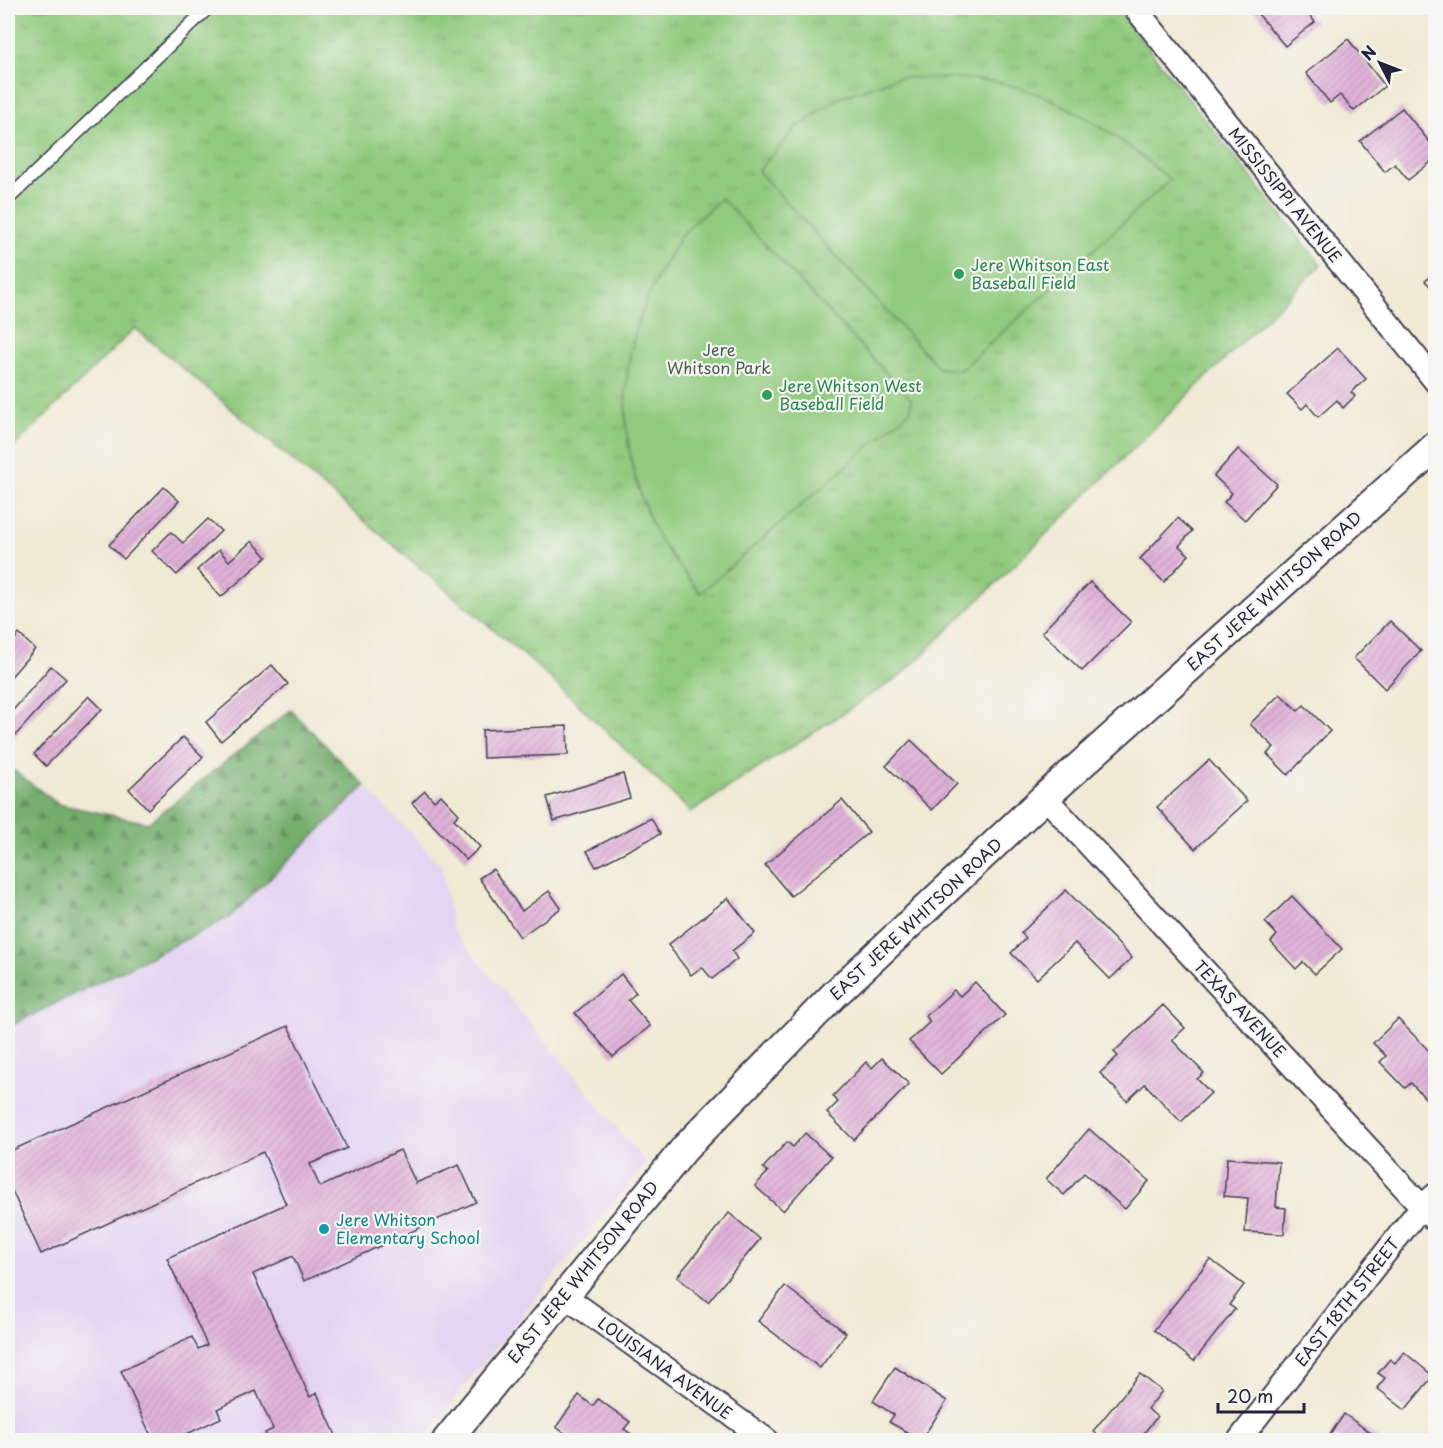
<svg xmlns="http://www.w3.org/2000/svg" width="1443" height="1448" font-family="'Playpen Sans',sans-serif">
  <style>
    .built { fill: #e4d3f2 }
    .forest { fill: url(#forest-firs); stroke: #4b6854; stroke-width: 1.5 }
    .park { fill: url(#park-tufts); stroke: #5a765c; stroke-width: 1.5 }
    .garden { fill: #91ca7e; stroke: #5a765c; stroke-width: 1.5 }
    .building { fill: url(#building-hatch) }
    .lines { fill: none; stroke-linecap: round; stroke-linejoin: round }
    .service-casing { stroke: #414052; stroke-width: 15 }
    .minor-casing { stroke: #414052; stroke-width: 26 }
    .tertiary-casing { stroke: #414052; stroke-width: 32 }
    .service { stroke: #fff; stroke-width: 12 }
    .minor { stroke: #fff; stroke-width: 22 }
    .tertiary { stroke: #fff; stroke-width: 28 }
    .leisure-dot { fill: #2e9e5b; stroke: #f6f6f2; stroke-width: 2 }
    .culture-dot { fill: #0f9aa8; stroke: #f6f6f2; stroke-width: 2 }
    .labels { text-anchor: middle; stroke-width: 4.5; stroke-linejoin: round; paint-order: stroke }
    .street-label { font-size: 16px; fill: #22223b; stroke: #f6f6f2 }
    .leisure-label { font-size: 16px; fill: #27864d; stroke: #f6f6f2; text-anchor: start }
    .park-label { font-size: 16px; fill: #495d52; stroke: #f6f6f2 }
    .culture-label { font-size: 16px; fill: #0d838f; stroke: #f6f6f2; text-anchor: start }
  </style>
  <defs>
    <pattern id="forest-firs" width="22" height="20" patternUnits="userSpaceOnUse" patternTransform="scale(1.5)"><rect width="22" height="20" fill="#74ae6d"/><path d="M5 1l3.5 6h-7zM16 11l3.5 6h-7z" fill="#5f8d5b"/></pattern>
    <pattern id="park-tufts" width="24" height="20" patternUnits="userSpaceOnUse" patternTransform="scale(1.5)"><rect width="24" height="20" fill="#91ca7e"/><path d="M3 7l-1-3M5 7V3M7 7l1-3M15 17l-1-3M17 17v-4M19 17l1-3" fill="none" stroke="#7dad6e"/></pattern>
    <pattern id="building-hatch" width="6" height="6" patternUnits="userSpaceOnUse" patternTransform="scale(1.5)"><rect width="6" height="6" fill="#e0b1d8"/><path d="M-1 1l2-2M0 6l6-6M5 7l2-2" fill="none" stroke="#c098ba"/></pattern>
  </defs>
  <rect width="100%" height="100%" fill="#f6f6f2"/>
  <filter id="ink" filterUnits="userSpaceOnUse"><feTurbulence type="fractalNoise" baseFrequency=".0167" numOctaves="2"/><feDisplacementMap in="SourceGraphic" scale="12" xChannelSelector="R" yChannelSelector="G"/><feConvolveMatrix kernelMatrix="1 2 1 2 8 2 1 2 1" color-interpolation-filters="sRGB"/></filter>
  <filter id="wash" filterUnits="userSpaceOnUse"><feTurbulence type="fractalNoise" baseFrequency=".008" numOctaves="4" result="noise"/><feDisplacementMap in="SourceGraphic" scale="24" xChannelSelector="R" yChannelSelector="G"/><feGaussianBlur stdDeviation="1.35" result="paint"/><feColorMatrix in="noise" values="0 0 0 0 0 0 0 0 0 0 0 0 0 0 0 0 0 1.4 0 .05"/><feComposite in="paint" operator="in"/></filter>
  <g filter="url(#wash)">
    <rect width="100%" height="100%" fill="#f0e9d4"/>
    <!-- built -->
    <path class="built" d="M365 786 441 865 453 930 646 1163 421 1440H8V1027L229 918Z"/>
    <!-- forest -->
    <path class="forest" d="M291 710 365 786 229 918 8 1027V766L58 804 148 823Z"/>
    <!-- park -->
    <path class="park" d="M8 8H1116L1321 265 902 675 691 812 544 672 135 328 8 452Z"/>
    <!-- garden -->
    <g class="garden">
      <path d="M899 77C930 79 964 76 995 82 1059 93 1123 139 1170 180L961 370 939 368 758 171 796 128 839 98Z"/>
      <path d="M721 198 911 399V410L700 593C687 575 670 557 659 538 613 449 614 350 665 264 670 255 675 245 681 236 692 223 708 211 721 198Z"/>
    </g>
    <g id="blocks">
      <!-- building -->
      <g class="building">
        <path d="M1253 8H1303L1315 22 1285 46Z"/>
        <path d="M1348 39 1385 86 1354 111 1340 95 1330 103 1306 73Z"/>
        <path d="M1402 108 1436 150V158L1408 180 1395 164 1385 172 1360 141Z"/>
        <path d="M1436 272V292L1425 281Z"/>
        <path d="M1338 348 1366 379 1351 392 1355 396 1343 408 1337 400 1318 417 1307 404 1302 409 1287 394Z"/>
        <path d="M1238 449 1277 484 1245 520 1224 502 1232 493 1214 476Z"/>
        <path d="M164 487 179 501 124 559 109 545Z"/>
        <path d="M1178 518 1192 531 1179 546 1189 555 1164 582 1140 559Z"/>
        <path d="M208 519 221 531 177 575 152 551 171 532 183 543Z"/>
        <path d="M252 541 267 557 221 597 197 570 219 550 229 561Z"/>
        <path d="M1090 582 1131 622 1082 671 1042 632Z"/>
        <path d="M1390 621 1421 651 1385 689 1354 658Z"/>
        <path d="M19 634 35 649 8 680V647Z"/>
        <path d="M272 665 288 684 221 741 206 722Z"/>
        <path d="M51 666 66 679 14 737 8 732V716Z"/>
        <path d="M1280 694 1298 711 1304 705 1330 731 1288 775 1267 754 1274 747 1250 724Z"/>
        <path d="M89 696 102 709 46 766 34 754Z"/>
        <path d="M567 726 568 755 483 758 482 730Z"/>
        <path d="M183 737 203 757 148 809 129 789Z"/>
        <path d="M911 740 957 784 932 810 886 766Z"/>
        <path d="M1209 760 1247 801 1195 849 1157 807Z"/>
        <path d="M623 774 630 798 554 821 547 797Z"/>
        <path d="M425 791 434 801 441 795 459 814 454 819 480 847 466 860 412 803Z"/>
        <path d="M842 800 869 832 791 896 765 865Z"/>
        <path d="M651 818 660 834 596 867 587 851Z"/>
        <path d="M493 869 522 911 549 891 561 908 520 937 479 878Z"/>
        <path d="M1066 890 1132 958 1110 979 1075 943 1037 979 1011 953 1026 938 1021 933Z"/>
        <path d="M1292 896 1342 949 1315 974 1303 962 1296 969 1271 942 1277 935 1265 922Z"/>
        <path d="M728 898 755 933 732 951 737 959 712 979 702 967 691 975 668 945Z"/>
        <path d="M621 974 636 993 628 1000 650 1026 613 1057 575 1013Z"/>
        <path d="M975 982 1005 1015 941 1074 909 1041 930 1022 926 1016 954 990 960 996Z"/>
        <path d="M1163 1005 1185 1028 1172 1040 1204 1073 1197 1079 1211 1093 1181 1122 1145 1084 1127 1101 1100 1073 1118 1056 1114 1052Z"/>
        <path d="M1398 1019 1436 1058V1091L1426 1099 1411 1083 1405 1088 1380 1062 1386 1056 1373 1043Z"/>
        <path d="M288 1026 347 1148 310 1164 320 1187 400 1150 416 1183 459 1165 476 1202 304 1281 293 1256 253 1274 310 1397 317 1393 338 1440H269L265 1433 273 1429 256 1391 217 1409 221 1418 174 1440H153L121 1371 192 1337 198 1349 207 1345 167 1258 286 1204 263 1152 41 1254 8 1182V1152Z"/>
        <path d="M882 1058 909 1084 854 1140 827 1113 838 1102 833 1096 866 1062 872 1068Z"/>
        <path d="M1089 1129 1149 1181 1125 1209 1084 1173 1064 1195 1046 1179Z"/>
        <path d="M805 1133 831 1157 783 1211 755 1186 768 1172 763 1168 787 1142 793 1147Z"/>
        <path d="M1227 1158 1279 1162 1276 1207 1286 1208 1284 1234 1245 1232 1248 1198 1224 1196Z"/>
        <path d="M729 1213 760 1239 708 1302 677 1277Z"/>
        <path d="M1210 1259 1244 1285 1229 1305 1235 1309 1194 1361 1154 1330Z"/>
        <path d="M785 1286 846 1333 820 1368 758 1321Z"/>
        <path d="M1404 1352 1433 1376 1405 1410 1377 1388 1385 1378 1378 1373 1390 1359 1395 1363Z"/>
        <path d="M895 1367 947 1401 921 1440 889 1422 894 1415 873 1401Z"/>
        <path d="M1140 1374 1162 1391 1148 1409 1157 1417 1138 1440H1130L1125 1436 1122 1440H1105L1093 1431Z"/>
        <path d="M579 1395 593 1406 598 1399 630 1422 624 1429 640 1440H575L556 1427Z"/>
        <path d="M1344 1414 1381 1440H1335L1329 1436Z"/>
      </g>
    </g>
  </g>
  <g filter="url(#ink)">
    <use href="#blocks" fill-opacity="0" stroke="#414052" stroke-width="1.5"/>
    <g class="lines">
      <defs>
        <path id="service" d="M8 199 208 8"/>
        <g id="minor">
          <path d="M1135 8 1436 382"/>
          <path d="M1045 797 1436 1222"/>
          <path d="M563 1295 767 1440"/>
          <path d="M1239 1440 1422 1206 1436 1194"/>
        </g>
        <path id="tertiary" d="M447 1440 685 1148 836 993 1045 797 1436 446"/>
      </defs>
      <!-- service casing -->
      <use href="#service" class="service-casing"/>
      <!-- minor casing -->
      <use href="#minor" class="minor-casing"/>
      <!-- tertiary casing -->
      <use href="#tertiary" class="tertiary-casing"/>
      <!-- service -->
      <use href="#service" class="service"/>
      <!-- minor -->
      <use href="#minor" class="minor"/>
      <!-- tertiary -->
      <use href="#tertiary" class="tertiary"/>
    </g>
  </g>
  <!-- markers -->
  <g class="leisure-dot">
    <circle cx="959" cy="274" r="6"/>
    <circle cx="767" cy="395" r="6"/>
  </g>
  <circle class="culture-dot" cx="324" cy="1229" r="6"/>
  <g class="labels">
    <!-- street labels -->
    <g class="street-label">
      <text transform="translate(1285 195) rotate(51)" y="6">MISSISSIPPI AVENUE</text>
      <text transform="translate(1274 591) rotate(-42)" y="6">EAST JERE WHITSON ROAD</text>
      <text transform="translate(916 919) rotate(-43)" y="6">EAST JERE WHITSON ROAD</text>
      <text transform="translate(1240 1009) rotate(47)" y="6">TEXAS AVENUE</text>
      <text transform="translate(583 1272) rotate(-51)" y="6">EAST JERE WHITSON ROAD</text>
      <text transform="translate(1347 1302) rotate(-52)" y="6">EAST 18TH STREET</text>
      <text transform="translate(665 1368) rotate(36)" y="6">LOUISIANA AVENUE</text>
    </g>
    <!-- leisure labels -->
    <g class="leisure-label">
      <text x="971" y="271">Jere Whitson East<tspan x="971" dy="18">Baseball Field</tspan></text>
      <text x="779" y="392">Jere Whitson West<tspan x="779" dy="18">Baseball Field</tspan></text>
    </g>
    <!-- park labels -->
    <g class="park-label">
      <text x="719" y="356">Jere<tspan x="719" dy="18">Whitson Park</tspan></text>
    </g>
    <!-- culture labels -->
    <g class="culture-label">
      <text x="336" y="1226">Jere Whitson<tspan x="336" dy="18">Elementary School</tspan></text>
    </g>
  </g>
  <!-- margin -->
  <rect width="1443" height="1448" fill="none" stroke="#f6f6f2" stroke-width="30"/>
  <!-- north arrow -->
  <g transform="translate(1380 63) rotate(312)" stroke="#f6f6f2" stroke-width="4.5" paint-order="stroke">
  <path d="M0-4.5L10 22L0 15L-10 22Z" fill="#22223b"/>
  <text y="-9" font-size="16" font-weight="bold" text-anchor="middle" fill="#22223b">N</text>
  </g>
  <!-- scale -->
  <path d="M1218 1403v9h86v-9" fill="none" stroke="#22223b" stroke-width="3"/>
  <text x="1227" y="1403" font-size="18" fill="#22223b" stroke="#f6f6f2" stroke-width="4.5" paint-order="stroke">20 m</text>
</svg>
